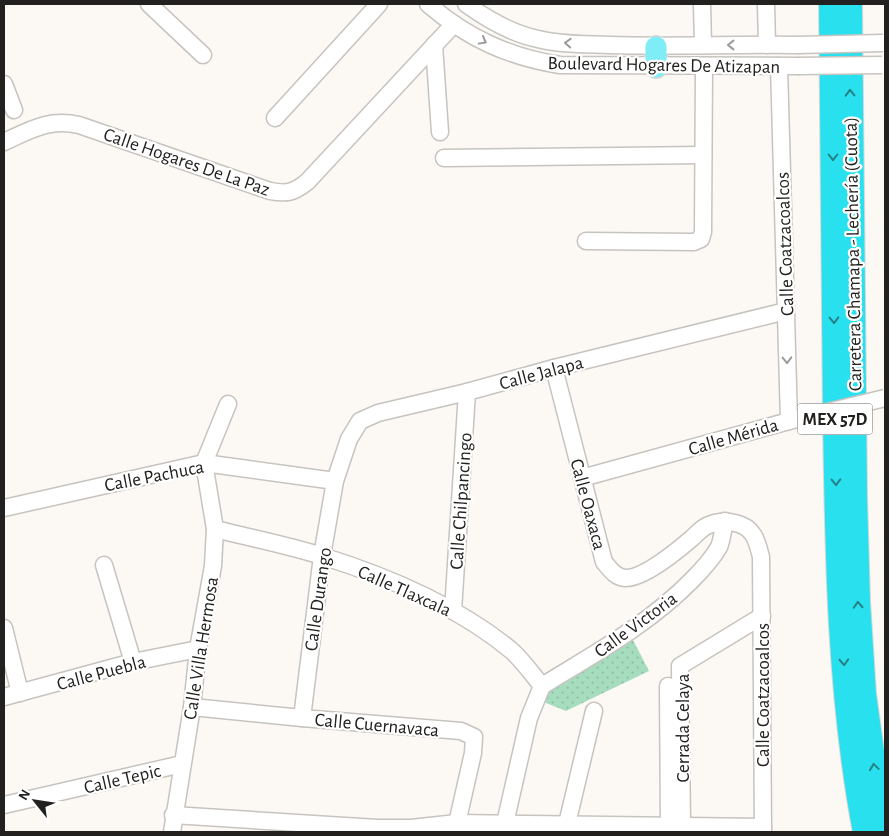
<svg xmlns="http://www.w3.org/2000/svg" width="889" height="836" font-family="'Alegreya Sans',sans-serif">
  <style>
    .park { fill: url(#park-dots) }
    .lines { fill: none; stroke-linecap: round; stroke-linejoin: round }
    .minor-casing { stroke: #c7c4bf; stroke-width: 19 }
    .major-casing { stroke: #d7d7d7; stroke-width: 24 }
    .highway-casing { stroke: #d7d7d7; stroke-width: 26 }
    .minor { stroke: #fff; stroke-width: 16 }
    .major { stroke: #7fedf5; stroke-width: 21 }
    .highway { stroke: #29e1ee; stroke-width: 24 }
    .minor-bridge-casing { stroke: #c7c4bf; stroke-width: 19; stroke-linecap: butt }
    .minor-bridge { stroke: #fff; stroke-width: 16 }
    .oneway { stroke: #9c9b9a }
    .oneway2 { stroke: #268186 }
    .labels { text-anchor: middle; stroke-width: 4.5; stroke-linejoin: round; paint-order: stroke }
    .shield { fill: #fff; stroke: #646462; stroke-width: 1 }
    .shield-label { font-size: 18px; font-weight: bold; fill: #22211f }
    .street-label { font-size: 19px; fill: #22211f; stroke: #fff }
  </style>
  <defs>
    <pattern id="park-dots" width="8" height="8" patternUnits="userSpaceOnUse" patternTransform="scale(1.25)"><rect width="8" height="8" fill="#a7ddbf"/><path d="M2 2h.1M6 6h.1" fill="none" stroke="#8fbda4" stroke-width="1.8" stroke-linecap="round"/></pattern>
  </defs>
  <rect width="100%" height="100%" fill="#fcf9f4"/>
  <!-- park -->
  <path class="park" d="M630 634 649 671 566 711 541 701 545 687Z"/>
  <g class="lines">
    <defs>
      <g id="minor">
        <path d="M149 4 203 55"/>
        <path d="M428 4C467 38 509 57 560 65L798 66"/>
        <path d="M466 4C487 19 513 34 538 39 561 45 586 44 610 45 672 47 735 44 797 45"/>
        <path d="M702 4 703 45"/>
        <path d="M766 4 767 45"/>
        <path d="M434 45 440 132"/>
        <path d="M779 66 789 421"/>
        <path d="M4 84 14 110"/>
        <path d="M275 118 379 4"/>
        <path d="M4 142C30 130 49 118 79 125L270 191C287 194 293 193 307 182L454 24"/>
        <path d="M444 158 703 155"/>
        <path d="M586 241 694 242 701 239 703 232 704 66"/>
        <path d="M554 368 604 562C610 569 615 577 625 578 643 579 677 551 691 539 696 535 702 527 709 525 718 521 726 521 735 523 754 527 757 541 761 557L763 832"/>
        <path d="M582 478 800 418"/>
        <path d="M4 508 204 463 335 481"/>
        <path d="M215 529C251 538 287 545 322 556 389 577 458 606 512 651 523 661 532 674 542 686"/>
        <path d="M104 565 133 662"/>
        <path d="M453 611 467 392"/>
        <path d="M4 628 20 693"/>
        <path d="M542 686C594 654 649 624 692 580 702 570 712 559 719 547 722 540 723 529 725 521"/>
        <path d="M668 686 669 832"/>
        <path d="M4 697 133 662 198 649"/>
        <path d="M192 707 302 718 461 731 474 737 473 753 455 832"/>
        <path d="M302 718 322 556 335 481 349 439 360 421 378 413 467 392 554 368 786 311"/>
        <path d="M4 805 182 764"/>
        <path d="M173 815 377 828H411L457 823 763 827"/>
        <path d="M682 824 680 666 762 616"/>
        <path d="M172 832 192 707 198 649 213 566 215 529 204 463 228 404"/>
        <path d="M503 832 529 718 542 686"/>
        <path d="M565 832 594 711"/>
      </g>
      <path id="major" d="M656 67V47"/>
      <g id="highway">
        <path d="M831 4C832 141 833 279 835 417 837 555 839 696 865 832"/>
        <path d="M850 4 855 496 858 601 864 694 877 788 885 832"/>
      </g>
    </defs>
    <!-- minor casing -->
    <use href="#minor" class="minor-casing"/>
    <!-- major casing -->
    <use href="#major" class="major-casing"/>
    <!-- highway casing -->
    <use href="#highway" class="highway-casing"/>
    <!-- minor -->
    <use href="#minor" class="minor"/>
    <!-- major -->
    <use href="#major" class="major"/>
    <!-- highway -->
    <use href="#highway" class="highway"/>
    <defs>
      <g id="minor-bridge">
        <path d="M797 45 883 43"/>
        <path d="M798 66 882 65"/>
        <path d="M807 417 885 398"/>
      </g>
    </defs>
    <!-- minor-bridge casing -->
    <use href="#minor-bridge" class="minor-bridge-casing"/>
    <!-- minor-bridge -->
    <use href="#minor-bridge" class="minor-bridge"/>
  </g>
  <!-- one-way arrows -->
  <defs><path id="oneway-chevron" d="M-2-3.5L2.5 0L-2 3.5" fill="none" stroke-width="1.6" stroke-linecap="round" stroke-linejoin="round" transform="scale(1.25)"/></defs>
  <g class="oneway">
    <use href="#oneway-chevron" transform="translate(483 41) rotate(29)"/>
    <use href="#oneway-chevron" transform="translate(568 43) rotate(-177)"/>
    <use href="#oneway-chevron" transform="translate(731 45) rotate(180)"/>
    <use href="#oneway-chevron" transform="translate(787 360) rotate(89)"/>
  </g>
  <g class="oneway2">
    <use href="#oneway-chevron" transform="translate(850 93) rotate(-91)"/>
    <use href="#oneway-chevron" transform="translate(833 157) rotate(90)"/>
    <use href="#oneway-chevron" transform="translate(834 320) rotate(89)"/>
    <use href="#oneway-chevron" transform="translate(836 482) rotate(89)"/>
    <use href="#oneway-chevron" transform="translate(858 605) rotate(-93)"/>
    <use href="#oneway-chevron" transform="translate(844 662) rotate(87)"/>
    <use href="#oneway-chevron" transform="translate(874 767) rotate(-98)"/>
  </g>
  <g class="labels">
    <!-- shield labels -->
    <rect class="shield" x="797.5" y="403.5" width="75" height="31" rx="4"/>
    <g class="shield-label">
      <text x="835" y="425">MEX 57D</text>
    </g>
    <!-- street labels -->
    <g class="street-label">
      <text transform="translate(664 64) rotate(1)" y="7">Boulevard Hogares De Atizapan</text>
      <text transform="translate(187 161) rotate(19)" y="7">Calle Hogares De La Paz</text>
      <text transform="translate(784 244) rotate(-92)" y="7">Calle Coatzacoalcos</text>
      <text transform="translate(852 254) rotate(-91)" y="7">Carretera Chamapa - Lechería (Cuota)</text>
      <text transform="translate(541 372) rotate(-15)" y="7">Calle Jalapa</text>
      <text transform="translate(733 436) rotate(-16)" y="7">Calle Mérida</text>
      <text transform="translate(154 475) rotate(-11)" y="7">Calle Pachuca</text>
      <text transform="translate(460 501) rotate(-86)" y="7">Calle Chilpancingo</text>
      <text transform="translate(589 504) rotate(75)" y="7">Calle Oaxaca</text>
      <text transform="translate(405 590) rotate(24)" y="7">Calle Tlaxcala</text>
      <text transform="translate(317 599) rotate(-82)" y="7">Calle Durango</text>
      <text transform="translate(635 624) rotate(-36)" y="7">Calle Victoria</text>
      <text transform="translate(200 648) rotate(-81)" y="7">Calle Villa Hermosa</text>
      <text transform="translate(101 672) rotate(-15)" y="7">Calle Puebla</text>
      <text transform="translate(762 695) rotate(-90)" y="7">Calle Coatzacoalcos</text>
      <text transform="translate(377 724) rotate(5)" y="7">Calle Cuernavaca</text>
      <text transform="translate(682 728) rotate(-90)" y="7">Cerrada Celaya</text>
      <text transform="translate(122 778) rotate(-13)" y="7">Calle Tepic</text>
    </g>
  </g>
  <!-- border -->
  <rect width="889" height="836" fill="none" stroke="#22211f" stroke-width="10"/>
  <!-- north arrow -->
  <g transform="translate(35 801) rotate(300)" stroke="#ffffff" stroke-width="4" paint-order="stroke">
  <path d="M0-4L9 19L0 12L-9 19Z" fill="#22211f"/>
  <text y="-8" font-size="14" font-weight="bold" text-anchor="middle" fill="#22211f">N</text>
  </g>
</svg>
